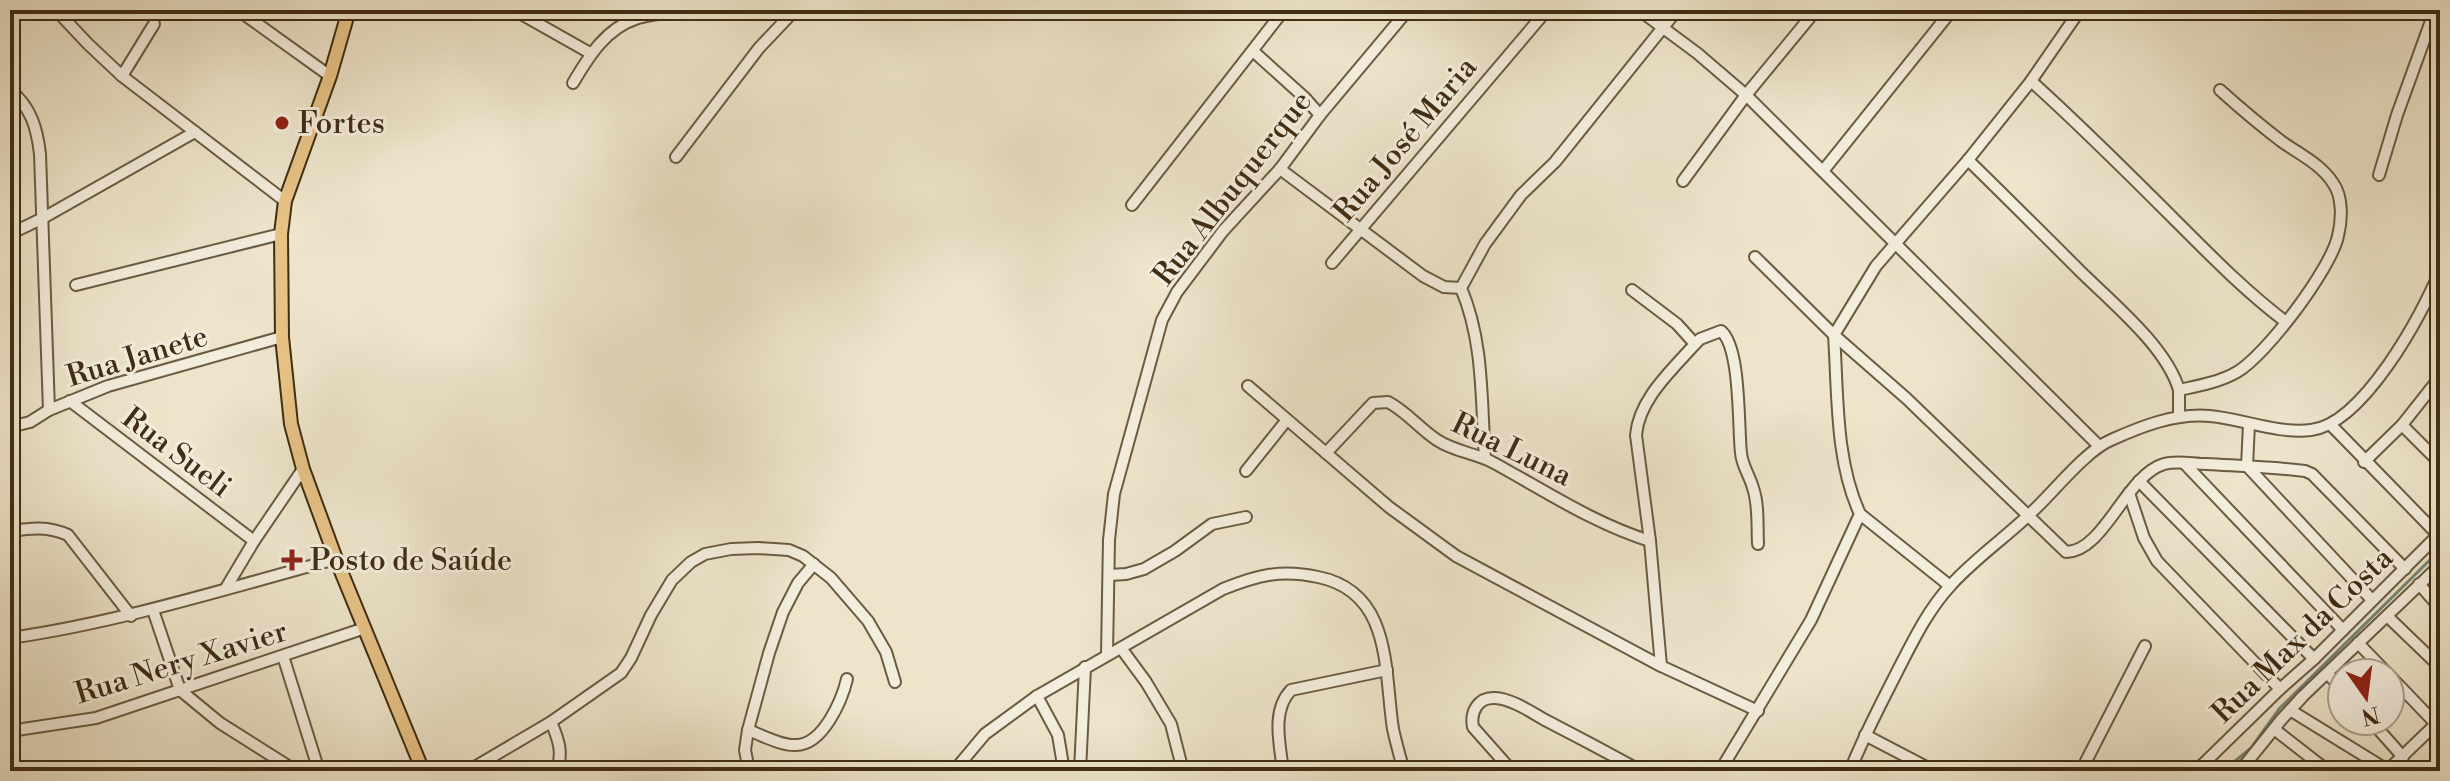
<svg xmlns="http://www.w3.org/2000/svg" width="2450" height="781" font-family="'Libre Bodoni',serif">
  <style>
    .lines { fill: none; stroke-linecap: round; stroke-linejoin: round }
    .stream { stroke: #758477; stroke-width: 3 }
    .minor-casing { stroke: #6b5b41; stroke-width: 14 }
    .major-casing { stroke: #402d13; stroke-width: 16 }
    .minor { stroke: #f3eddd; stroke-width: 10 }
    .major { stroke: #e6c285; stroke-width: 12 }
    .poi-dot { fill: #8f2418; stroke: #f3eddd; stroke-width: 3 }
    .labels { text-anchor: middle; stroke-width: 6; stroke-linejoin: round; paint-order: stroke }
    .poi-label { font-size: 30px; fill: #402d13; stroke: #f3eddd; text-anchor: start }
    .street-label { font-size: 30px; fill: #402d13; stroke: #f3eddd }
  </style>
  <rect width="100%" height="100%" fill="#ede4ca"/>
  <filter id="stains"><feTurbulence type="fractalNoise" baseFrequency=".0025" numOctaves="4"/><feColorMatrix values="0 0 0 0 .2 0 0 0 0 .09 0 0 0 0 .02 0 0 0 .5 -.17"/></filter>
  <radialGradient id="worn" r=".72"><stop offset=".6" stop-color="#630" stop-opacity="0"/><stop offset="1" stop-color="#630" stop-opacity=".3"/></radialGradient>
  <g class="lines">
    <!-- stream -->
    <path class="stream" d="M2223 771 2251 748 2280 708 2440 550"/>
    <defs>
      <g id="minor">
        <path d="M56 10 88 44 122 76 285 201"/>
        <path d="M238 10 330 76"/>
        <path d="M514 10 590 53"/>
        <path d="M1639 10 1697 53 1746 95 2099 446"/>
        <path d="M1253 51 1305 98 1320 115"/>
        <path d="M122 76 154 24"/>
        <path d="M2031 81C2080 125 2126 171 2173 218 2209 254 2245 291 2286 322"/>
        <path d="M573 83C589 56 606 28 638 18 652 14 667 13 681 10"/>
        <path d="M10 90C31 107 37 128 40 154L49 410"/>
        <path d="M676 157 759 48 795 10"/>
        <path d="M1968 160C2006 197 2044 235 2082 273 2114 304 2167 348 2179 390"/>
        <path d="M1280 169 1423 276 1444 287 1461 288"/>
        <path d="M1823 171 1952 10"/>
        <path d="M2379 175 2397 115 2435 10"/>
        <path d="M1683 181 1746 95 1816 10"/>
        <path d="M1132 205 1284 10"/>
        <path d="M10 234 43 218 195 132"/>
        <path d="M1755 257 1834 335 1906 398 2066 552C2104 552 2126 475 2164 464 2177 460 2193 464 2207 464 2240 466 2272 467 2305 471L2312 474 2405 569"/>
        <path d="M1332 263 1547 10"/>
        <path d="M76 285 281 234"/>
        <path d="M1632 290 1677 324 1695 344"/>
        <path d="M1834 335 1876 266 1968 160 2031 81 2080 10"/>
        <path d="M1248 386 1389 507 1456 556 1661 666 1758 711"/>
        <path d="M2430 390 2440 401"/>
        <path d="M70 401 254 541"/>
        <path d="M2179 416V390C2198 386 2220 382 2237 372 2266 355 2331 269 2338 236 2342 220 2343 197 2333 183 2321 164 2299 154 2281 141 2260 125 2240 108 2220 90"/>
        <path d="M2249 424 2247 466 2372 600"/>
        <path d="M2331 425 2440 537"/>
        <path d="M2402 425 2440 463"/>
        <path d="M10 427 30 422 49 410 108 386 282 337"/>
        <path d="M1326 453 1373 403 1388 402C1406 411 1420 429 1437 440 1455 452 1476 453 1494 463 1545 491 1595 524 1650 541"/>
        <path d="M1485 458C1481 401 1484 342 1461 288L1485 244 1521 195 1555 162 1677 10"/>
        <path d="M2364 462 2402 425 2440 377"/>
        <path d="M2184 463 2343 630"/>
        <path d="M1246 471 1286 421"/>
        <path d="M2139 481 2314 659"/>
        <path d="M2129 493 2144 538 2157 561 2280 689"/>
        <path d="M1860 514 1950 586"/>
        <path d="M10 531C32 528 48 526 68 535L131 616"/>
        <path d="M1109 575 1126 574 1144 569 1175 551 1212 524 1246 517"/>
        <path d="M2419 584 2440 608"/>
        <path d="M226 588 254 541 303 469"/>
        <path d="M153 610 180 690 220 723 296 771"/>
        <path d="M2387 616 2440 667"/>
        <path d="M10 638C121 622 228 588 336 559"/>
        <path d="M2358 643 2387 673"/>
        <path d="M1121 648 1146 682 1171 724 1183 771"/>
        <path d="M1107 654 1109 540 1114 494 1162 320 1177 292 1223 231 1280 169 1320 115 1408 10"/>
        <path d="M283 656 319 771"/>
        <path d="M1661 666 1650 541 1636 435C1639 399 1672 370 1695 344L1700 339 1721 331C1741 347 1738 427 1741 453 1742 466 1750 476 1753 488 1759 505 1757 526 1758 544"/>
        <path d="M2328 674 2342 689"/>
        <path d="M2390 676 2436 724"/>
        <path d="M1037 696 1058 735 1064 771"/>
        <path d="M2290 710 2389 771"/>
        <path d="M2371 721 2403 757"/>
        <path d="M551 722C558 738 564 754 556 771"/>
        <path d="M2274 729 2328 771"/>
        <path d="M748 730C762 735 781 746 796 745 823 745 842 700 847 679"/>
        <path d="M10 731 96 718 365 628"/>
        <path d="M1865 735 1934 771"/>
        <path d="M2388 770 2440 720"/>
        <path d="M468 771 551 722 621 673 631 658 651 615 672 580 691 562 705 554 731 549 758 548 789 550 803 556 831 578 868 621 886 652 895 682"/>
        <path d="M749 771 745 750 748 730 769 653 783 612 798 583 814 564"/>
        <path d="M954 771 985 734 1037 696 1223 589C1258 575 1281 569 1318 577 1393 592 1384 672 1393 729 1396 743 1400 757 1404 771"/>
        <path d="M1080 771 1085 667"/>
        <path d="M1283 771C1280 744 1271 711 1291 690L1387 670"/>
        <path d="M1512 771 1473 727C1470 712 1478 697 1495 698 1513 699 1532 713 1547 721 1578 737 1610 754 1641 771"/>
        <path d="M1720 771 1811 620 1860 514C1835 460 1838 394 1834 335"/>
        <path d="M1850 771C1864 735 1882 702 1899 668 1914 639 1928 610 1950 586 1976 557 2008 536 2035 509 2055 490 2087 450 2111 440 2142 426 2175 413 2210 416 2243 419 2277 434 2311 430 2363 424 2422 315 2440 271"/>
        <path d="M2081 771 2145 646"/>
        <path d="M2196 771 2280 689 2314 659 2440 533"/>
        <path d="M2240 771 2281 720 2303 696 2440 565"/>
      </g>
      <path id="major" d="M349 10 330 76 285 201 281 234 282 337 291 424 303 469 336 559 423 771"/>
    </defs>
    <!-- minor casing -->
    <use href="#minor" class="minor-casing"/>
    <!-- major casing -->
    <use href="#major" class="major-casing"/>
    <!-- minor -->
    <use href="#minor" class="minor"/>
    <!-- major -->
    <use href="#major" class="major"/>
  </g>
  <!-- markers -->
  <g class="poi-dot">
    <circle cx="282" cy="123" r="8"/>
    <path d="M288 548h8v8h8v8h-8v8h-8v-8h-8v-8h8z"/>
  </g>
  <g class="labels">
    <!-- poi labels -->
    <g class="poi-label">
      <text x="298" y="133">Fortes</text>
      <text x="310" y="570">Posto de Saúde</text>
    </g>
    <!-- street labels -->
    <g class="street-label">
      <text transform="translate(1405 139) rotate(-50)" y="10">Rua José Maria</text>
      <text transform="translate(1232 188) rotate(-52)" y="10">Rua Albuquerque</text>
      <text transform="translate(137 356) rotate(-17)" y="10">Rua Janete</text>
      <text transform="translate(1512 449) rotate(26)" y="10">Rua Luna</text>
      <text transform="translate(177 452) rotate(37)" y="10">Rua Sueli</text>
      <text transform="translate(2302 635) rotate(-44)" y="10">Rua Max da Costa</text>
      <text transform="translate(181 662) rotate(-17)" y="10">Rua Nery Xavier</text>
    </g>
  </g>
  <!-- margin -->
  <rect width="2450" height="781" fill="none" stroke="#ede4ca" stroke-width="40"/>
  <rect x="12" y="12" width="2426" height="757" fill="none" stroke="#402d13" stroke-width="4"/>
  <rect x="20" y="20" width="2410" height="741" fill="none" stroke="#402d13" stroke-width="2"/>
  <!-- north arrow -->
  <g transform="translate(2366 697) rotate(166)"><circle r="38" fill="#f3eddd" stroke="#aba08c" stroke-width="2"/>
  <path d="M0-6L14 30L0 20L-14 30Z" fill="#8f2418"/>
  <text y="-12" font-size="22" font-weight="bold" text-anchor="middle" fill="#402d13">N</text>
  </g>
  <rect width="100%" height="100%" filter="url(#stains)"/>
  <rect width="100%" height="100%" fill="url(#worn)"/>
</svg>
